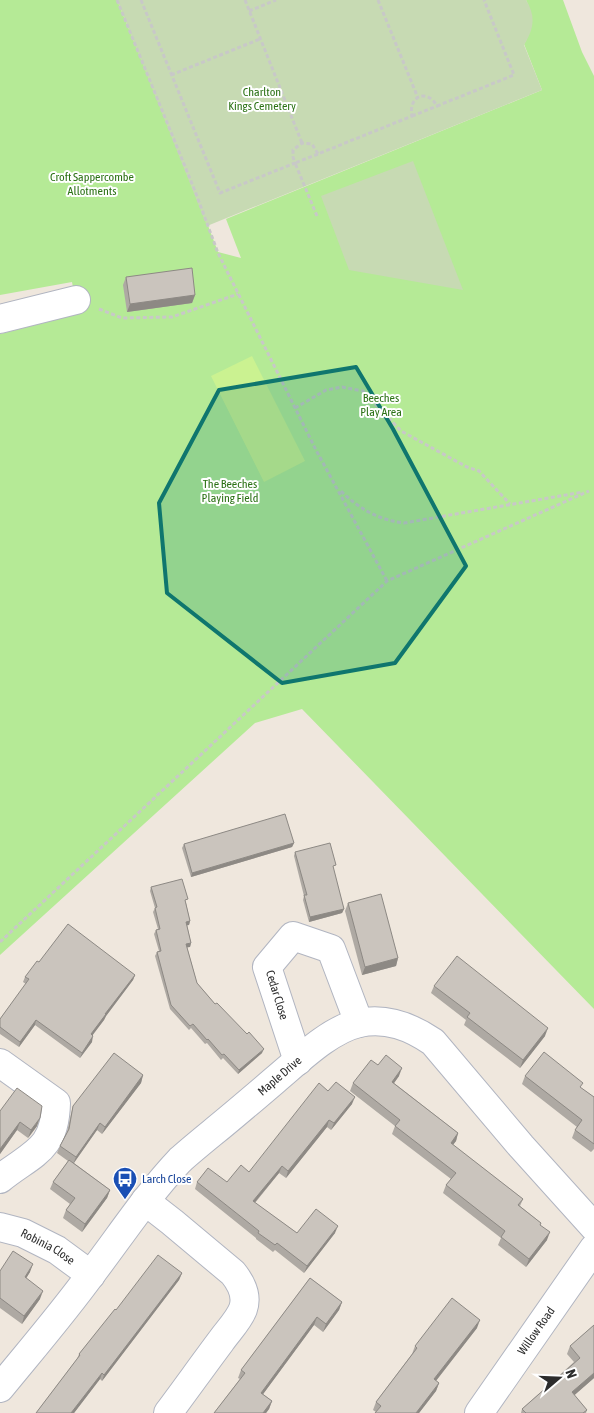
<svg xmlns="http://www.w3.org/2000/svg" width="594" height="1413" font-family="'Asap Condensed',sans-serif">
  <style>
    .green { fill: #b5ea96 }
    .cemetery { fill: #c7dab3 }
    .pitch { fill: #cbf291 }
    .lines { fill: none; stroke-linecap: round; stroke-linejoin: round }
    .minor-casing { stroke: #b1b5c1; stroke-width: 30 }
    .path { stroke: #c8c8c8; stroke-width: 3; stroke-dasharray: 4 2.5; stroke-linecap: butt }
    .minor { stroke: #fff; stroke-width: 28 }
    .wall { fill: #aea9a3 }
    .shaded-wall { fill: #8d8984 }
    .building { fill: #cac4bd; stroke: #8d8984 }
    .marked { fill: #0f766e; fill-opacity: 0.2; stroke: #0f766e; stroke-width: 4; stroke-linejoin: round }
    .labels { text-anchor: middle; stroke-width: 4; stroke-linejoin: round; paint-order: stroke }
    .park-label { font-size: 12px; fill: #2a7114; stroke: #fff }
    .street-label { font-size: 12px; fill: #2c2c2c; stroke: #fff }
    .transit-label { font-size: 12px; fill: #164399; stroke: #fff; text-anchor: start }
  </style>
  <rect width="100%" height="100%" fill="#efe7dd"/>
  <!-- green -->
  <path class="green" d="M0 0H117L195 191 218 252 241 258 226 219 542 90 524 44C532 32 533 13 526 0H563L582 52 594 76V1009L302 709 255 723 0 955V334L78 314 72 282 0 295Z"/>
  <!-- cemetery -->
  <g class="cemetery">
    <path d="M117 0H526C536 16 534 29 524 45L542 90 207 226Z"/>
    <path d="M413 161 463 290 349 270 321 196Z"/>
  </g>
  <!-- pitch -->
  <path class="pitch" d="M252 356 305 461 264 482 211 376Z"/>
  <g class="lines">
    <defs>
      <g id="minor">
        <path d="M0 319 76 300"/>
        <path d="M298 1061 267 967 293 936 331 949 359 1023"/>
        <path d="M0 1063 56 1103C55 1151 32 1153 0 1179"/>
        <path d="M145 1201 172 1222 233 1273C241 1283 248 1295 243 1309 239 1320 228 1331 221 1341 203 1365 186 1389 168 1413"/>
        <path id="s1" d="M0 1227 23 1233 57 1250 91 1275"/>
        <path id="s2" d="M0 1388C31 1350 63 1313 92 1273 121 1235 147 1195 180 1160 190 1151 201 1142 212 1133 233 1116 254 1098 275 1080 299 1060 329 1030 359 1023 387 1017 411 1027 433 1042L521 1146 594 1227"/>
        <path id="s3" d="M479 1413 594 1248"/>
      </g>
    </defs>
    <!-- minor casing -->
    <use href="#minor" class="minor-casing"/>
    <!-- path -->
    <g class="path">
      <path d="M117 0 195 191 218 253 316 450 387 581"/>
      <path d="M141 0 220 193 295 163 293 157V150L302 143 312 144 318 154 412 116C408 96 427 88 437 106L514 75 484 0"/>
      <path d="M245 0 302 143"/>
      <path d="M378 0 418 98"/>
      <path d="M249 11 276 0"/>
      <path d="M171 75 260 39"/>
      <path d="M412 116 437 106"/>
      <path d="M317 216 295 163 318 154"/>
      <path d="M99 309 122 318 172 317 238 294"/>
      <path d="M295 408 326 390 342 387 363 391 401 431 467 467 479 471 510 504"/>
      <path d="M341 491C359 509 379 520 404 523L583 492"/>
      <path d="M0 942 387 581 589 491"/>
    </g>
    <!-- minor -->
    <use href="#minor" class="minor"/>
  </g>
  <!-- wall -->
  <g class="wall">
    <path d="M126 277 195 295 192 303 127 312 123 285Z"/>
    <path d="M294 843 292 847 191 877 182 848 184 844Z"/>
    <path d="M295 852 334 869H333L344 909 342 913 309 922 303 900 304 896 294 856Z"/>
    <path d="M151 887 186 903 190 921 189 925H187L191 943 190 947H187L197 983 215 1004 262 1053 238 1074 223 1058 221 1060 207 1043 205 1044 191 1028 189 1030 170 1009 155 956 157 952 159 951 154 934 156 930 158 929 153 912 155 908 150 891Z"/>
    <path d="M348 903 398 958 396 966 362 975 345 911Z"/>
    <path d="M39 962 135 975 133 980 106 1016 104 1020 92 1035V1042L80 1058 35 1025 19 1047 0 1034V1019L26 984 23 982 25 977Z"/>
    <path d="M434 986 545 1036 520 1068 464 1025 466 1020 431 993Z"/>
    <path d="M378 1065 399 1076 394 1083 458 1133 456 1141 453 1145 523 1199 520 1206 541 1223 540 1225 547 1240 526 1267 498 1245 501 1238 443 1193 446 1185 451 1179 392 1134 395 1126 350 1091 353 1083Z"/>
    <path d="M143 1075 141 1083 102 1134 97 1130 74 1163 110 1190 107 1198 82 1232 63 1218 66 1210 70 1204 50 1189 53 1182 68 1161 57 1153 60 1146 67 1132 71 1114 73 1106Z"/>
    <path d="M525 1076 581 1088 594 1097V1149L591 1152 572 1138 575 1130 577 1127 522 1084Z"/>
    <path d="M328 1091 352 1104 331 1130 327 1127 286 1178 279 1173 255 1203 297 1233H335L304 1273 275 1250 273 1252 256 1239V1238L195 1189 197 1182H227L249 1172Z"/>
    <path d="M0 1111 37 1126 28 1138 17 1130 0 1154Z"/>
    <path d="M0 1271 30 1272 26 1278 40 1299 22 1324 0 1308Z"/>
    <path d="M182 1273 179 1280 102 1381 100 1379 74 1413H36L77 1359 79 1354 116 1310Z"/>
    <path d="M310 1278 342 1302 339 1310 323 1332 314 1325 263 1394 272 1401 269 1409 266 1413H214L240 1379 238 1378 241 1370Z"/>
    <path d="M594 1325V1378L574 1395 587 1410 586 1413H521L522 1409 574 1362 567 1354 570 1346Z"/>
    <path d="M477 1328 436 1381 439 1383 436 1391 419 1413H375L376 1412 373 1410 376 1402 412 1354 415 1346Z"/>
  </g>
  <!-- shaded-wall -->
  <g class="shaded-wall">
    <path d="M195 295 192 303 127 312 130 304Z"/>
    <path d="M294 843 292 847 191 877 192 873Z"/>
    <path d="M344 909 342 913 309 922 310 917Z"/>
    <path d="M190 921 189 925 184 926 186 922Z"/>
    <path d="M191 943 190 947 184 948 186 944Z"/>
    <path d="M398 958 396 966 362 975 365 967Z"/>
    <path d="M135 975 133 980 106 1016 104 1020 89 1040 91 1034 105 1014Z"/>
    <path d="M36 1020 35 1025 19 1047 20 1042Z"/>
    <path d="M548 1028 545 1036 520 1068 523 1060Z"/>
    <path d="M93 1036 92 1042 80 1058 82 1053Z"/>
    <path d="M264 1049 262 1053 238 1074 239 1070Z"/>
    <path d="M402 1068 399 1076 389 1090 392 1082Z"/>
    <path d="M143 1075 141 1083 102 1134 105 1127Z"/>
    <path d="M355 1097 352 1104 331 1130 334 1123Z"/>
    <path d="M40 1118 37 1126 28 1138 31 1130Z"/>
    <path d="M329 1120 327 1127 286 1178 288 1171Z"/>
    <path d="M20 1122 17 1130 0 1154V1149Z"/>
    <path d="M100 1123 97 1130 73 1164 76 1157Z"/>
    <path d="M458 1133 456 1141 448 1151 451 1143Z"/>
    <path d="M282 1166 279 1173 250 1208 253 1201Z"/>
    <path d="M110 1190 107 1198 82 1232 85 1224Z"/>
    <path d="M338 1226 335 1233 304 1273 307 1266Z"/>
    <path d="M550 1232 547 1240 526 1267 529 1259Z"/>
    <path d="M33 1264 30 1272 22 1285 25 1277Z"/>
    <path d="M182 1273 179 1280 102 1381 104 1375Z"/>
    <path d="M43 1291 40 1299 22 1324 24 1316Z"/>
    <path d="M342 1302 339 1310 323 1332 326 1324Z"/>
    <path d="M317 1317 314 1325 258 1401 261 1393Z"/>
    <path d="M480 1320 477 1328 431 1387 434 1379Z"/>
    <path d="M102 1373 100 1379 74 1413H71Z"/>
    <path d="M594 1373V1378L569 1400 572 1392Z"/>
    <path d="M439 1383 436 1391 419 1413H416Z"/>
    <path d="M272 1401 269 1409 266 1413H263Z"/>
  </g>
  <!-- building -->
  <g class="building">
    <path d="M192 268 195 295 130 304 126 277Z"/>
    <path d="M285 814 294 843 192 873 184 844Z"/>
    <path d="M330 843 336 865 333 866 344 909 310 917 304 895H307L295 852Z"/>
    <path d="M182 879 188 899 185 900 190 921 186 922 191 943 186 944 197 983 215 1004 217 1003 247 1034 249 1032 264 1049 239 1070 224 1054 222 1055 208 1039 207 1040 193 1024 190 1026 171 1005 157 952 161 951 156 930 160 929 155 908 157 907 151 887Z"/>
    <path d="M381 894 398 958 365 967 348 903Z"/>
    <path d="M68 924 135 975 105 1014H106L91 1034 93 1036 82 1053 36 1020 20 1042 0 1027V1019L29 979 25 977 37 961 39 962Z"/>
    <path d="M457 956 548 1028 523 1060 467 1017 470 1013 434 986Z"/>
    <path d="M544 1052 583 1083 580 1087 594 1097V1144L575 1130 582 1120 525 1076Z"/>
    <path d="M114 1053 143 1075 105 1127 100 1123 76 1157 60 1146 69 1129 73 1106Z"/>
    <path d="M386 1055 402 1068 392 1082 458 1133 451 1143 523 1199 518 1205 541 1223 540 1225 550 1232 529 1259 501 1237 505 1231 446 1185 456 1173 395 1126 400 1120 353 1083 371 1060 378 1065Z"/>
    <path d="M336 1082 355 1097 334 1123 329 1120 288 1171 282 1166 253 1201 297 1233 316 1209 338 1226 307 1266 277 1243 275 1245 258 1233 259 1231 197 1182 208 1168 227 1182 241 1165 249 1172 319 1083 328 1091Z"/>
    <path d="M17 1088 42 1106 40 1118 31 1130 20 1122 0 1149V1111Z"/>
    <path d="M69 1160 110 1190 85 1224 66 1210 75 1198 53 1182Z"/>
    <path d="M13 1251 33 1264 25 1277 43 1291 24 1316 0 1298V1271Z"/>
    <path d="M158 1255 182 1273 104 1375 102 1373 71 1413H36L80 1355 79 1354 115 1309 116 1310Z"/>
    <path d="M310 1278 342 1302 326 1324 317 1317 261 1393 272 1401 263 1413H214L245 1373 241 1370Z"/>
    <path d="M452 1298 480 1320 434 1379 439 1383 416 1413H375L381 1406 376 1402 417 1348 415 1346Z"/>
    <path d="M594 1325V1373L572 1392 587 1410 583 1413H526L522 1409 580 1358 570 1346Z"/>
  </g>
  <!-- marked area -->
  <path class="marked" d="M356 367 393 429 466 566 395 663 282 683 167 593 159 503 219 390Z"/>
  <!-- icons -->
  <defs>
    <symbol id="bus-pin" viewBox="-11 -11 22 30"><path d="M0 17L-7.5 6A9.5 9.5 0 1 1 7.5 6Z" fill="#1a4fb4" stroke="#fff"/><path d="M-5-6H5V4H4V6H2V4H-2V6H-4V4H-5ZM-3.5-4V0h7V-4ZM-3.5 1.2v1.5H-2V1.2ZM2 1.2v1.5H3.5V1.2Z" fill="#fff"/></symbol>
  </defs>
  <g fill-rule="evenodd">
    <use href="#bus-pin" x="111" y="1165" width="28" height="38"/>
  </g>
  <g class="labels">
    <!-- park labels -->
    <g class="park-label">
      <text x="262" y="96">Charlton<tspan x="262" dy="14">Kings Cemetery</tspan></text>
      <text x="92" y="181">Croft Sappercombe<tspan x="92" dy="14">Allotments</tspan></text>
      <text x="381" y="402">Beeches<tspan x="381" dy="14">Play Area</tspan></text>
      <text x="230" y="488">The Beeches<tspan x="230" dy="14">Playing Field</tspan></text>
    </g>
    <!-- street labels -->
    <g class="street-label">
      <text transform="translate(277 995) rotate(73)" y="4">Cedar Close</text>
      <text dy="4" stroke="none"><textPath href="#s2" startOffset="421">Maple Drive</textPath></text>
      <text dy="4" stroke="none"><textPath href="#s1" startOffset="52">Robinia Close</textPath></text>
      <text dy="4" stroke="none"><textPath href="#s3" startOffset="100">Willow Road</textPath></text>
    </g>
    <!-- transit labels -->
    <g class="transit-label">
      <text x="142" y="1183">Larch Close</text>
    </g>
  </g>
  <!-- north arrow -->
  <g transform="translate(559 1378) rotate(71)" stroke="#ffffff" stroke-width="4" paint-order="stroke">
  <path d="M0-4L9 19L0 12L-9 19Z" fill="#2c2c2c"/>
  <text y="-8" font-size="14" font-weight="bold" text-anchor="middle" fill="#2c2c2c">N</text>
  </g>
</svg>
